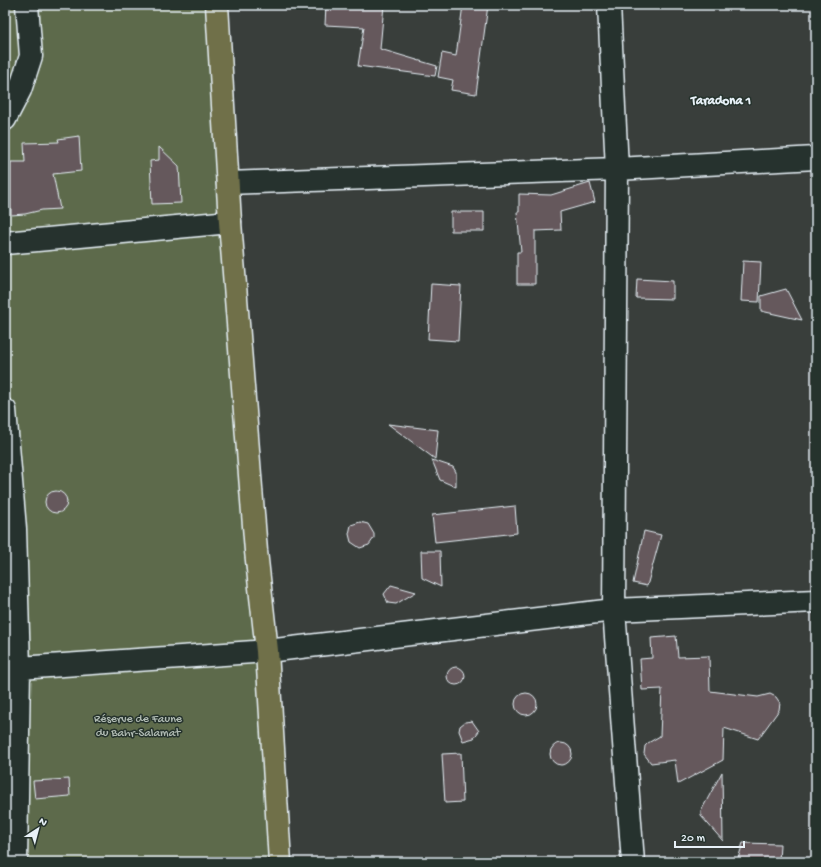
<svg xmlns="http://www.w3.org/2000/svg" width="821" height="867" viewBox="0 0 821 867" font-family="'Gochi Hand',sans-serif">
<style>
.green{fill:#5d6b4c;stroke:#a2aea2}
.building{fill:#65595b;stroke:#e8f1f8}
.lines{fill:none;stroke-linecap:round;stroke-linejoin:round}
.minor-casing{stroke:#e8f1f8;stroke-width:25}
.major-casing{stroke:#e8f1f8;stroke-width:25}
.minor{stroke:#26332d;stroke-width:22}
.major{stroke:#6f704a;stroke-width:22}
.labels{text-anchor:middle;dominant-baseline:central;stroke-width:3;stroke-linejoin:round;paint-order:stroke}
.park-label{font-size:12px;fill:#b0bbb3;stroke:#26332d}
.neighbourhood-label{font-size:13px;font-weight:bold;fill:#e8f1f8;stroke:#26332d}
</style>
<rect width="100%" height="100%" fill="#393e3b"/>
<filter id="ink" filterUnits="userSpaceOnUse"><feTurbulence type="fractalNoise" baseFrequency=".025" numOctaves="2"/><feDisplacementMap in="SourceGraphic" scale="8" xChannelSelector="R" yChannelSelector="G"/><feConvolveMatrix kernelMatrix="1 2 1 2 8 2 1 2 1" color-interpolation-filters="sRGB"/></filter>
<g filter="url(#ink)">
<path class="green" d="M 5,5 L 217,5 L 280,862 L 5,862 Z"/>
<path class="building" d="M 326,5 L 362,6 L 362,5 L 384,5 L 380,49 L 437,66 L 435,76 L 358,66 L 364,27 L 325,25 Z
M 463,5 L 488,5 L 476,94 L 451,90 L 453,80 L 438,77 L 442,53 L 456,56 Z
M 79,136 L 81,171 L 53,174 L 60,209 L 42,210 L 25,214 L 11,215 L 11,162 L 25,162 L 24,143 L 59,142 L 58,139 Z
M 159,147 L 179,166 L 181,203 L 152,204 L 150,161 L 159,160 Z
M 590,183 L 595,202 L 560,212 L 561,230 L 535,231 L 535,284 L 517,284 L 517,252 L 521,252 L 517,212 L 519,212 L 519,194 L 551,195 Z
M 451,212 L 484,212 L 484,231 L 451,231 Z
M 743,261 L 761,262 L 759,302 L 741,301 Z
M 637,279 L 673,281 L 673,299 L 636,298 Z
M 431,284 L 461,286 L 458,341 L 428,339 Z
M 786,289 L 802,320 L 761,311 L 761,296 Z
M 388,424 L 438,430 L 435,459 Z
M 432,460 L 453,467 L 456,472 L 456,487 L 440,480 Z
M45 502a11 11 0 1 1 22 0a11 11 0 1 1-22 0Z
M 515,506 L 517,533 L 435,542 L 432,515 Z
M 360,522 L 368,524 L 374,534 L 374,538 L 369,545 L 360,548 L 351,542 L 349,534 L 351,525 Z
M 644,531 L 661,535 L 647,586 L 633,583 Z
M 421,551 L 440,551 L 441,587 L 422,578 Z
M 391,585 L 416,592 L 396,604 L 388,603 L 384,594 Z
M 676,636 L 678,657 L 709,656 L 710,691 L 758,697 L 770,694 L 776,697 L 780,703 L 779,710 L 758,739 L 724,728 L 723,760 L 678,784 L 675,760 L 651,763 L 644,754 L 645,746 L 648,743 L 660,736 L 662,689 L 642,690 L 640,659 L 652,658 L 651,638 Z
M447 676a9 9 0 1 1 18 0a9 9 0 1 1-18 0Z
M515 704a11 11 0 1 1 22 0a11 11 0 1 1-22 0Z
M 472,721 L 479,731 L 474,738 L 463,741 L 459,731 L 460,726 L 465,722 Z
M550 754a11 11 0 1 1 22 0a11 11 0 1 1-22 0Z
M 461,753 L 463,802 L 445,803 L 442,754 Z
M 722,772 L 723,841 L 701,816 L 701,811 Z
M 69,779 L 70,796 L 35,799 L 33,781 Z
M 743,843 L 780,844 L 779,862 L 737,862 Z"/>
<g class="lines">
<defs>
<path id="minor" d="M 609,5 L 617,169 L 614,610 L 633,862
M 5,119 L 20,90 L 31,56 L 27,5
M 228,183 L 617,169 L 816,158
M 5,243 L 230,222
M 5,410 L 15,529 L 19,668 L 16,862
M 5,669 L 267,651 L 614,610 L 816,601"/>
<path id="major" d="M 217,5 L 230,222 L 256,551 L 267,651 L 280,862"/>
</defs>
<use href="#minor" class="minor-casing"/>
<use href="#major" class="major-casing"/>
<use href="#minor" class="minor"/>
<use href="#major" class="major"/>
</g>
</g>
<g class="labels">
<g class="park-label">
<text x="138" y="720">Réserve de Faune<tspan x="138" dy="14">du Bahr-Salamat</tspan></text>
</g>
<g class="neighbourhood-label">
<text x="721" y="101">Taradona 1</text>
</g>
</g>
<rect width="821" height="867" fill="none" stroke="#26332d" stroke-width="20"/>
<rect x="10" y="10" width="801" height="847" fill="none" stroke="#e8f1f8" stroke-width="1.5" filter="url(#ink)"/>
<g transform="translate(38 829) rotate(36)" stroke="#26332d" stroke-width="3" paint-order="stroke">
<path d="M0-3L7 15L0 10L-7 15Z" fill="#e8f1f8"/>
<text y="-6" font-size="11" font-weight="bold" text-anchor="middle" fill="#e8f1f8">N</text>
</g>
<path d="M675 841v6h69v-6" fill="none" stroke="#e8f1f8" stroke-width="2"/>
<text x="681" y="841" font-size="12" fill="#e8f1f8" stroke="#26332d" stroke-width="3" paint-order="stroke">20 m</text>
</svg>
